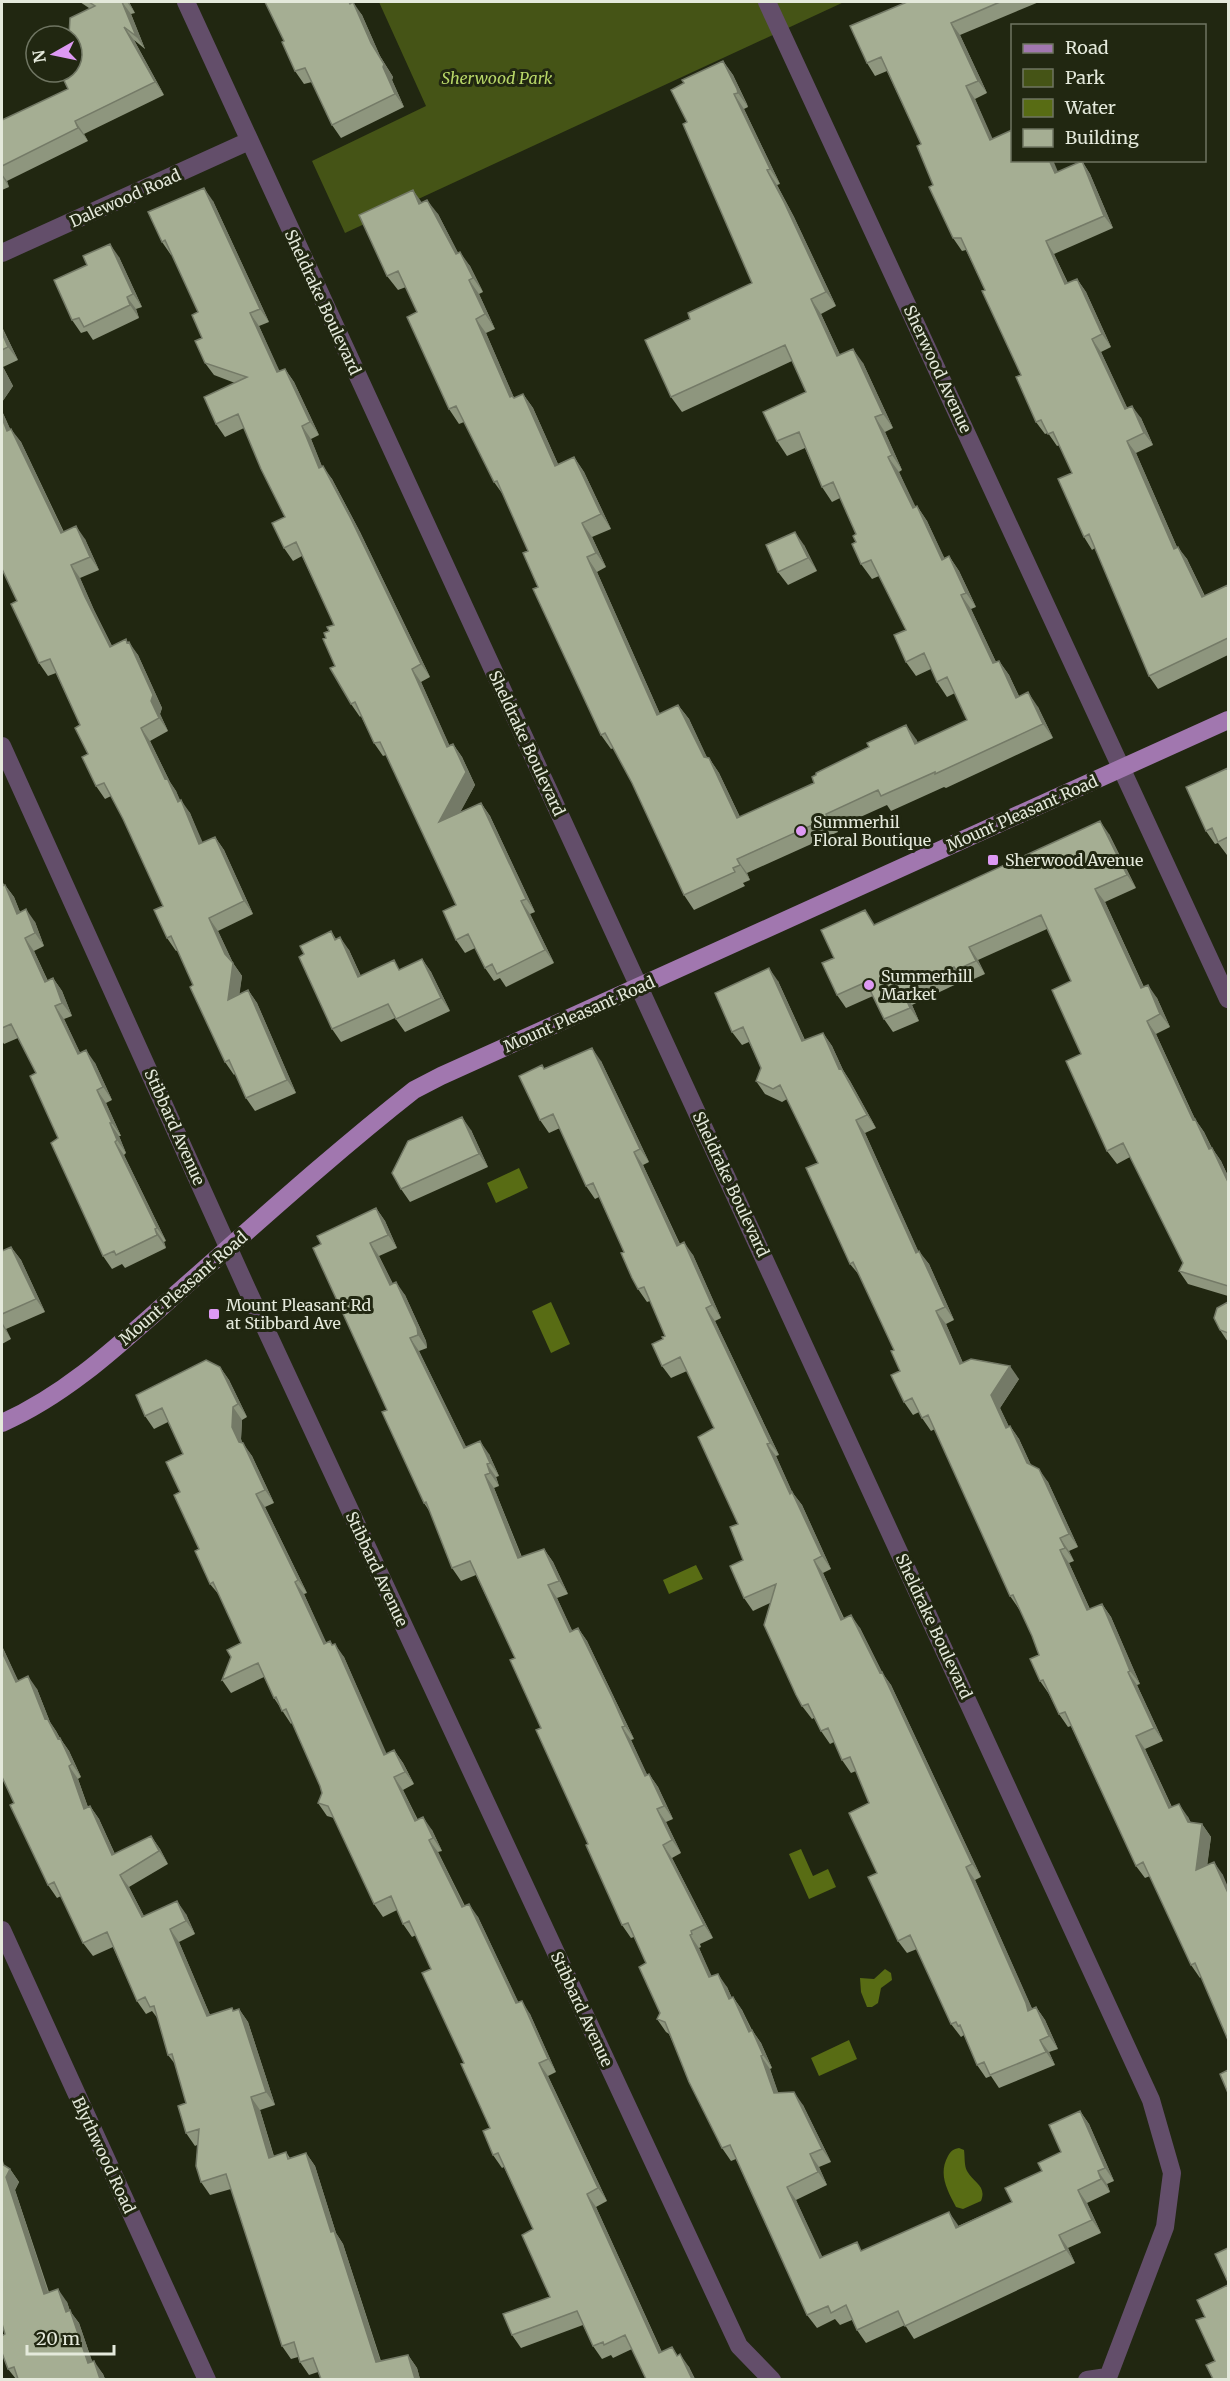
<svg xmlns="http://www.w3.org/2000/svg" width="1230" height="2381" viewBox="0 0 1230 2381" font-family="Merriweather,serif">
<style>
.green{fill:#455416}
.water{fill:#586c14}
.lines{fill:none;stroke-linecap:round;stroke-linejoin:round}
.minor{stroke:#634e6a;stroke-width:18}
.major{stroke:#a177af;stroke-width:18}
.wall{fill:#8e967e}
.shaded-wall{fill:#747a67}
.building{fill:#a5ae93;stroke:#747a67;stroke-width:1.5}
.poi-dot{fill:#dd99f3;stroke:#212711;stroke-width:2}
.labels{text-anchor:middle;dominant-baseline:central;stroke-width:6;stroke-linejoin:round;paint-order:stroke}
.park-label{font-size:16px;font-style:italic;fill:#b8d768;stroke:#212711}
.street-label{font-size:16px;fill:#e4e9db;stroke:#212711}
.poi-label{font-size:16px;fill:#e4e9db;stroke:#212711;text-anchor:start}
</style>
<rect width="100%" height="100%" fill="#212711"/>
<path class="green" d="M 379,2 L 844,2 L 345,233 L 312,161 L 426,106 Z"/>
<path class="water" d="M 519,1168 L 528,1188 L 496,1203 L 487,1183 Z
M 551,1302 L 570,1344 L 551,1353 L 532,1311 Z
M 696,1565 L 703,1579 L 669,1594 L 663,1580 Z
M 801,1849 L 813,1876 L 828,1869 L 836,1887 L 809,1899 L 789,1854 Z
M 885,1969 L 891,1973 L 892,1980 L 881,1988 L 878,2003 L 872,2007 L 867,2007 L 861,1992 L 860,1978 L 874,1979 Z
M 849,2040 L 857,2059 L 819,2076 L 811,2058 Z
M 959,2148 L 964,2150 C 965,2157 964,2165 967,2171 C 974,2183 987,2186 981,2201 L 963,2209 L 956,2207 C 947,2190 938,2174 948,2156 C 951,2151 953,2149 959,2148 Z"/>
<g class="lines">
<path class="minor" d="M 186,2 L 1151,2100 L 1172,2173 L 1165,2227 L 1107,2380
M 767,2 L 1228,999
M 2,253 L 249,141
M 2,746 L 247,1289 L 739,2346 L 772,2380
M 2,1930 L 207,2380
M 1087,2380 L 1107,2377"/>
<path class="major" d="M 2,1423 C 72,1392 126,1338 183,1288 C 259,1221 334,1153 414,1090 L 441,1076 L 1228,720"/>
</g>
<path class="wall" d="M 80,2 L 129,2 L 135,13 L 131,14 L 145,49 L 134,40 L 164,95 L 84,134 L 88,141 L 7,181 L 9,187 L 2,190 L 2,120 L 68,89 L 89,8 Z
M 907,2 L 1039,2 L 960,35 L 987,93 L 975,99 L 992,139 L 1058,172 L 1082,161 L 1090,174 L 1113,228 L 1054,254 L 1068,283 L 1077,279 L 1086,292 L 1111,347 L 1101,352 L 1127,408 L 1141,418 L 1153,445 L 1136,453 L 1177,547 L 1187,559 L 1205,596 L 1228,585 L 1228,655 L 1158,689 L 1149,676 L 1095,548 L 1092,550 L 1084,537 L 1072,473 L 1060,445 L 1057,446 L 1048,433 L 1045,434 L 1036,422 L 1021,375 L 985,290 L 966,250 L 962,251 L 953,238 L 933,185 L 921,144 L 887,71 L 875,76 L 867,63 Z
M 352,3 L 362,15 L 380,56 L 393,77 L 392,80 L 404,107 L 341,138 L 332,125 L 312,82 L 304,84 L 295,71 L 284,41 Z
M 723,61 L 733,75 L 747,104 L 748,107 L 744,109 L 780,184 L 777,185 L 794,217 L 836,306 L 821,314 L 840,355 L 863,363 L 893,428 L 885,432 L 902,470 L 899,472 L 915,507 L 917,506 L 927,521 L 944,558 L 949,556 L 959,571 L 976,607 L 971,609 L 996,662 L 999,661 L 1009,675 L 1019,696 L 1038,707 L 1053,738 L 946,788 L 944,787 L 891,811 L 887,805 L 836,828 L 838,832 L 747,873 L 750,880 L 743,883 L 745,886 L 694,910 L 684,895 L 632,783 L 614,748 L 611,749 L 601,735 L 538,587 L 528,551 L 504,496 L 494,482 L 464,422 L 459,424 L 449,409 L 417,312 L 406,287 L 398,290 L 387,276 L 422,203 L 438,214 L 458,253 L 470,266 L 483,292 L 479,294 L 495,329 L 486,333 L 514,398 L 523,394 L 533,408 L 558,464 L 574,457 L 584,472 L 611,529 L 592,537 L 606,567 L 597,572 L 660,714 L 678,705 L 689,719 L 707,758 L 709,758 L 719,773 L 740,817 L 916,739 L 918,743 L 967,720 L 955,693 L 947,697 L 937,682 L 931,669 L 916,676 L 906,662 L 906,630 L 879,576 L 872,579 L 861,564 L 856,542 L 856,534 L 840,498 L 832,502 L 822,487 L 805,448 L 787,456 L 777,441 L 806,392 L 792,361 L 682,412 L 671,397 L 690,319 L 752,283 L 687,122 L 684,83 Z
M 213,201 L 269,322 L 259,326 L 279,371 L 285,369 L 294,382 L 319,435 L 311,439 L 322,467 L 332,479 L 360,532 L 430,677 L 421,682 L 449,745 L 453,744 L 462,757 L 475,785 L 460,812 L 481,803 L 490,816 L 535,912 L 530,914 L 554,963 L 506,987 L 500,978 L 494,981 L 485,968 L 475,948 L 465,953 L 456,940 L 456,905 L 386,755 L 383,756 L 374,743 L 361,716 L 360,717 L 351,704 L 335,666 L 326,638 L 334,625 L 302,556 L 293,561 L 284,548 L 285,517 L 244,428 L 225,437 L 216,424 L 235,383 L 214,375 L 205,363 L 198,312 L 172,254 L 171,255 L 162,242 Z
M 119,257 L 142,307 L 136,309 L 139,318 L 93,340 L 87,331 L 81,333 L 72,320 Z
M 2,327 L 18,360 L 3,367 L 13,386 L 2,402 Z
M 2,411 L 10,429 L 21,442 L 64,532 L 85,539 L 99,570 L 80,578 L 94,610 L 112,646 L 128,643 L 138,655 L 162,708 L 160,714 L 168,731 L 150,741 L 170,782 L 176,791 L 180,801 L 190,813 L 202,843 L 215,837 L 224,850 L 253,914 L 218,931 L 233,963 L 242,976 L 239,994 L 248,990 L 257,1003 L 296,1093 L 255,1111 L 246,1098 L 235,1074 L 234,1075 L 225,1062 L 193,985 L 178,950 L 176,951 L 167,938 L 163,906 L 123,819 L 111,796 L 105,799 L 96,786 L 80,725 L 56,673 L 48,676 L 39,663 L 17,601 Z
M 804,545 L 817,571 L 788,585 L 778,572 Z
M 1228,768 L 1228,854 L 1227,855 L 1218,843 L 1215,844 L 1206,831 Z
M 1109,834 L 1136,888 L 1105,902 L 1144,987 L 1157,998 L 1170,1027 L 1156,1034 L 1195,1119 L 1204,1132 L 1212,1148 L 1221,1161 L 1228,1176 L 1228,1296 L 1188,1284 L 1179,1271 L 1183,1263 L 1130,1157 L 1117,1164 L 1107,1151 L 1081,1054 L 1071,981 L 1047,929 L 978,960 L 985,974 L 965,983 L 963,981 L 912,1005 L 919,1021 L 893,1032 L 884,1019 L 873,996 L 846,1008 L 837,995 L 834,958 L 875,925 Z
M 2,880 L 4,885 L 5,885 L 14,897 L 20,912 L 35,922 L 44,946 L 34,951 L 48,981 L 53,978 L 62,991 L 72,1016 L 64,1019 L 80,1053 L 95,1063 L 112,1100 L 106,1103 L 121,1136 L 119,1136 L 126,1153 L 124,1155 L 166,1241 L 164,1242 L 166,1248 L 125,1268 L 122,1264 L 112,1269 L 103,1256 L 58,1138 L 36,1073 L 18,1038 L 4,1044 L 2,1041 Z
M 331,931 L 336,939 L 349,950 L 361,976 L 401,969 L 422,959 L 431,972 L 450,1011 L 405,1032 L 395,1018 L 341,1042 L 332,1029 L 304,954 Z
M 778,981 L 805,1040 L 823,1033 L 832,1046 L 843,1070 L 850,1081 L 876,1128 L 865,1133 L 918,1251 L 929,1264 L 954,1320 L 946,1324 L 963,1363 L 1019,1379 L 1000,1408 L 1009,1427 L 1010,1426 L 1019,1439 L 1031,1465 L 1048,1482 L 1078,1547 L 1069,1551 L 1074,1561 L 1069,1563 L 1090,1609 L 1102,1604 L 1111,1617 L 1129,1659 L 1140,1684 L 1137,1685 L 1163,1741 L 1145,1749 L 1172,1807 L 1188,1817 L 1191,1823 L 1202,1824 L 1211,1837 L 1207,1865 L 1223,1875 L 1201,1977 L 1200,1978 L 1191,1965 L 1150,1876 L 1145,1878 L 1136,1866 L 1071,1726 L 1068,1727 L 1059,1714 L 1049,1694 L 1040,1681 L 1039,1655 L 1032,1636 L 1020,1609 L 1019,1609 L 1010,1596 L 935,1429 L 931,1431 L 922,1418 L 919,1412 L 913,1415 L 904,1402 L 900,1371 L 894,1350 L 860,1276 L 850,1264 L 818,1163 L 787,1099 L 782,1102 L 765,1094 L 756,1081 L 761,1068 L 749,1042 L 742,1045 L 732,1032 Z
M 601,1061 L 649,1162 L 643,1165 L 680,1244 L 693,1255 L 721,1318 L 715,1321 L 779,1455 L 776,1456 L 792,1492 L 802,1505 L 831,1569 L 823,1573 L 844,1618 L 860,1628 L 883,1674 L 891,1685 L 981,1877 L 975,1880 L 1032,2009 L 1036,2007 L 1045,2020 L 1058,2049 L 1049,2052 L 1055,2065 L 999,2088 L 991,2076 L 986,2078 L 977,2065 L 964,2035 L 961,2037 L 951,2024 L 917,1949 L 907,1953 L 898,1941 L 877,1873 L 869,1803 L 856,1771 L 851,1773 L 842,1760 L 834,1742 L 830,1744 L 821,1731 L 814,1718 L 812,1719 L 802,1706 L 770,1603 L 753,1611 L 744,1598 L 743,1560 L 738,1524 L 714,1428 L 687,1371 L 671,1378 L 662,1366 L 663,1339 L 665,1336 L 650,1301 L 647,1302 L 638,1289 L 624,1252 L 599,1197 L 595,1199 L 586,1186 L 560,1128 L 549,1133 L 540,1120 L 544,1068 Z
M 471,1130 L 488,1167 L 410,1202 L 401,1189 Z
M 376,1208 L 385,1221 L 397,1248 L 379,1256 L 393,1284 L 405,1295 L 426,1341 L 427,1348 L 419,1351 L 466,1447 L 489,1454 L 499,1476 L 496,1477 L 499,1486 L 494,1488 L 522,1557 L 544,1549 L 553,1562 L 568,1594 L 557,1598 L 572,1631 L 578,1628 L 587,1641 L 634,1739 L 631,1740 L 647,1775 L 649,1774 L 658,1787 L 673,1819 L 666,1822 L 681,1853 L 672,1858 L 713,1938 L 700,1944 L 701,1947 L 699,1948 L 711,1976 L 727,1987 L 732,1998 L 733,1997 L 742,2010 L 752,2030 L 761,2043 L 772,2068 L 770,2069 L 778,2093 L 803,2105 L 831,2162 L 819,2167 L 827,2185 L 796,2200 L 822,2257 L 863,2250 L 958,2226 L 1012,2202 L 1061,2152 L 1080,2111 L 1089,2124 L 1114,2181 L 1107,2184 L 1110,2192 L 1087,2203 L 1101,2233 L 1068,2248 L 1075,2263 L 914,2339 L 905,2325 L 866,2343 L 857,2330 L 852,2320 L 840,2325 L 835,2319 L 817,2328 L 807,2315 L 736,2159 L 731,2161 L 722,2148 L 669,2034 L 666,2032 L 657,2019 L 660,2013 L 646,1963 L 634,1937 L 631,1938 L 622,1925 L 541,1728 L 515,1658 L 476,1575 L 461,1581 L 452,1568 L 430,1512 L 424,1503 L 321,1244 Z
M 11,1247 L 21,1260 L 45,1312 L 6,1329 L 11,1339 L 2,1344 L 2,1251 Z
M 1228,1302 L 1228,1342 L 1220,1330 Z
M 220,1367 L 229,1380 L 247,1417 L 242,1420 L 241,1439 L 242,1443 L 252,1456 L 274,1503 L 265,1507 L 307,1593 L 304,1594 L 326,1643 L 332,1645 L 344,1657 L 386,1754 L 394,1750 L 403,1763 L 414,1784 L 403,1790 L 418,1820 L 432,1830 L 442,1851 L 438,1852 L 465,1906 L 478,1917 L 518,2002 L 530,2014 L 556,2072 L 548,2076 L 607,2201 L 596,2207 L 662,2352 L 672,2347 L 678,2356 L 689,2367 L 695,2379 L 646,2379 L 632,2349 L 613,2358 L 611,2355 L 602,2359 L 593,2346 L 583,2325 L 521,2348 L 512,2335 L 550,2297 L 533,2229 L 504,2167 L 502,2168 L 493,2155 L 490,2128 L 464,2063 L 431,1969 L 416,1935 L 412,1937 L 403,1924 L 397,1910 L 383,1917 L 374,1904 L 334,1818 L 327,1816 L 318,1803 L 322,1793 L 320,1786 L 292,1723 L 291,1724 L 274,1698 L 264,1677 L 231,1693 L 222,1680 L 241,1643 L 220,1596 L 210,1584 L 180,1492 L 183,1454 L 168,1422 L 154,1429 L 145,1416 Z
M 2,1646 L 18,1681 L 37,1689 L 50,1722 L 56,1731 L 60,1738 L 69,1751 L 81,1777 L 78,1779 L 88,1807 L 90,1806 L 99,1819 L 115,1854 L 151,1836 L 160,1849 L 168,1864 L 129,1887 L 144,1916 L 186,1914 L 195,1934 L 179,1942 L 210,2015 L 232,2008 L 234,2011 L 239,2009 L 248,2022 L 275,2105 L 260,2110 L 274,2156 L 286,2152 L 290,2158 L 306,2153 L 315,2166 L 336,2233 L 343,2244 L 381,2361 L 408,2355 L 417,2368 L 420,2379 L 321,2379 L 318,2372 L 309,2375 L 300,2362 L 298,2357 L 291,2359 L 282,2346 L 231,2189 L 210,2195 L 201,2182 L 197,2145 L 195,2146 L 186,2133 L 186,2103 L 175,2064 L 168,2055 L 158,2019 L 152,2011 L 146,2014 L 137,2001 L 113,1947 L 93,1956 L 83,1943 L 61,1896 L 57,1898 L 48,1885 L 14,1803 L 2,1777 Z
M 2,2157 L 4,2165 L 10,2169 L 19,2182 L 15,2190 L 49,2292 L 67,2302 L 70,2311 L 79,2323 L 92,2361 L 103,2374 L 105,2379 L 16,2379 L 8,2369 L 5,2334 L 2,2324 Z"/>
<path class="shaded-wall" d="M 122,2 L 131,14 L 145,49 L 136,36 Z
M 127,2 L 129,2 L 135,13 Z
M 353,2 L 362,15 L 380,56 L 393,77 L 392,80 L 404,107 L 395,94 Z
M 951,23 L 960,35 L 987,93 L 978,81 Z
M 124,27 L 134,40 L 164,95 L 155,82 Z
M 723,61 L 733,75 L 748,107 L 738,93 Z
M 966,86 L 975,99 L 999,153 L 990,140 Z
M 734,94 L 744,109 L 780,184 L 770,169 Z
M 75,121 L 84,134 L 88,141 L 78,128 Z
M 1049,160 L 1053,160 L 1064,186 L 1055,173 Z
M 1082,161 L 1090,174 L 1113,228 L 1104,216 Z
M 767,170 L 777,185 L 794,217 L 836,306 L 826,292 Z
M 2,174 L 7,181 L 9,187 L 2,176 Z
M 204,188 L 213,201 L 269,322 L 260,309 Z
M 413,190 L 423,204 L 419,204 Z
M 427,200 L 438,214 L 466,268 L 456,254 Z
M 1046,241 L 1054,254 L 1074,297 L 1065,284 Z
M 110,244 L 119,257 L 142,307 L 133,294 Z
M 460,252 L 470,266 L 483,292 L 473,278 Z
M 1077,279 L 1086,292 L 1111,347 L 1102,334 Z
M 469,280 L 479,294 L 495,329 L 485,314 Z
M 127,297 L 136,309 L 139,318 L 130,305 Z
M 811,299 L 821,314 L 847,370 L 837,356 Z
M 250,313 L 259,326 L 286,385 L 277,372 Z
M 476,319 L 486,333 L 515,400 L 510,397 Z
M 2,327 L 18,360 L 8,347 L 2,333 Z
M 1092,339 L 1101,352 L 1134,422 L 1125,409 Z
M 853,349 L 863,363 L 893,428 L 883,414 Z
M 2,365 L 13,386 L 2,402 Z
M 285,369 L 294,382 L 319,435 L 310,422 Z
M 523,394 L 533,408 L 565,480 L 555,466 Z
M 1132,406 L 1141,418 L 1153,445 L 1144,433 Z
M 2,411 L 17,444 L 7,431 L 2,418 Z
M 875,417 L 885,432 L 902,470 L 892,455 Z
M 302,426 L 311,439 L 328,481 L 319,468 Z
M 11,429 L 21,442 L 70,546 L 61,533 Z
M 1127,441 L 1136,453 L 1183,561 L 1174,549 Z
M 574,457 L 584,472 L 611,529 L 601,514 Z
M 888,457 L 899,472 L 923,522 L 913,508 Z
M 323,466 L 332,479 L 360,532 L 430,677 L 421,664 Z
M 917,506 L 927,521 L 952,574 L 942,560 Z
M 582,523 L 592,537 L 606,567 L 596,553 Z
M 76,526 L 85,539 L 99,570 L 90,557 Z
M 795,532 L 804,545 L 817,571 L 808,558 Z
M 1178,547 L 1187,559 L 1211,610 L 1202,597 Z
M 949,556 L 959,571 L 976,607 L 966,593 Z
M 587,557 L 597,572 L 667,730 L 657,715 Z
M 71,565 L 80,578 L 94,610 L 119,660 L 110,647 L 85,597 Z
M 961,595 L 971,609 L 1003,677 L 993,663 Z
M 126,639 L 131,648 L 129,642 L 138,655 L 162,708 L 160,714 L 168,731 L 159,718 L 151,701 Z
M 999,661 L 1009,675 L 1026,712 L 1016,698 Z
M 412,669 L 421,682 L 456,760 L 447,747 Z
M 1028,692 L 1038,707 L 1053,738 L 1043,724 Z
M 678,705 L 689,719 L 714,772 L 704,757 Z
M 906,725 L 916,739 L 925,758 L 915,744 Z
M 141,728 L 150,741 L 170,782 L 176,791 L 186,813 L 181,800 L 190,813 L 209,857 L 199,844 L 178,802 L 165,779 Z
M 453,744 L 462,757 L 475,785 L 448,835 L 439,822 Z
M 709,758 L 719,773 L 747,832 L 737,818 Z
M 481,803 L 490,816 L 535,912 L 526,899 Z
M 1100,821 L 1109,834 L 1136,888 L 1127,875 Z
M 215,837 L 224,850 L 253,914 L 244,901 Z
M 737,859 L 747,873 L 750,880 L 740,865 Z
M 5,885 L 14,897 L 26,927 L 17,914 Z
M 1095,889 L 1105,902 L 1150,1001 L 1141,988 Z
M 521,901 L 530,914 L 554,963 L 545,950 Z
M 26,909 L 35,922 L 44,946 L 35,933 Z
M 209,918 L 218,931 L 233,963 L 242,976 L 237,1013 L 228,1000 Z
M 340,937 L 349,950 L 367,990 L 358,977 Z
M 25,938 L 34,951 L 54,995 L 45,982 Z
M 969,947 L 978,960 L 985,974 L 976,961 Z
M 422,959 L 431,972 L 450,1011 L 441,998 Z
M 769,968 L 778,981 L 811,1054 L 802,1041 Z
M 53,978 L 62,991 L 72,1016 L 62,1003 Z
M 1148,985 L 1157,998 L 1170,1027 L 1160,1014 Z
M 248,990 L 257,1003 L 296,1093 L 287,1080 Z
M 903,992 L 912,1005 L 919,1021 L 910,1008 Z
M 55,1006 L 64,1019 L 87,1067 L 78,1054 Z
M 1147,1021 L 1156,1034 L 1191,1111 L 1201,1130 L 1195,1119 L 1204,1132 L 1218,1162 L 1209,1149 L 1193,1120 Z
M 823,1033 L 832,1046 L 843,1070 L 850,1081 L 876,1128 L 867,1115 L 839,1069 Z
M 592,1048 L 601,1061 L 649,1162 L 640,1149 Z
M 86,1050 L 95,1063 L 112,1100 L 103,1087 Z
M 97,1090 L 106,1103 L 121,1136 L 112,1123 Z
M 462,1117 L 471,1130 L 488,1167 L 479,1154 Z
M 856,1120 L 865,1133 L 925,1266 L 916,1253 Z
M 110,1123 L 119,1136 L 126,1153 L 117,1140 Z
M 115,1142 L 124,1155 L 166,1241 L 157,1228 Z
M 1212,1148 L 1221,1161 L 1228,1176 L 1228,1182 Z
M 634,1152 L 643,1165 L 686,1258 L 677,1246 Z
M 376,1208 L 385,1221 L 397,1248 L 388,1235 Z
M 155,1229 L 164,1242 L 166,1248 L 157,1235 Z
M 684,1242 L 693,1255 L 721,1318 L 712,1305 Z
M 370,1243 L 379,1256 L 400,1298 L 390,1285 Z
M 11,1247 L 21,1260 L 45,1312 L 36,1299 Z
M 919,1251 L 929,1264 L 954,1320 L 945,1307 Z
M 396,1282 L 405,1295 L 426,1341 L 427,1348 L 418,1335 Z
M 706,1308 L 715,1321 L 779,1455 L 770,1443 Z
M 936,1311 L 946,1324 L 969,1377 L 960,1364 Z
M 2,1322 L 6,1329 L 11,1339 L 2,1325 Z
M 410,1338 L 419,1351 L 473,1461 L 464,1448 Z
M 1010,1366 L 1019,1379 L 1000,1408 L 1016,1441 L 1006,1428 L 991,1395 Z
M 220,1367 L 229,1380 L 247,1417 L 238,1404 Z
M 233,1407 L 242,1420 L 241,1439 L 247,1455 L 239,1442 L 232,1427 Z
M 1010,1426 L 1019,1439 L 1036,1476 L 1027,1463 Z
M 480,1441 L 489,1454 L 499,1476 L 490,1463 Z
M 243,1443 L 252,1456 L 274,1503 L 265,1490 Z
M 767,1444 L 776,1456 L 799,1507 L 790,1494 Z
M 487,1464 L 496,1477 L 499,1486 L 490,1473 Z
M 1039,1469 L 1048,1482 L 1078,1547 L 1069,1534 Z
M 485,1475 L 494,1488 L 527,1571 L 518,1558 Z
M 792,1492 L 802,1505 L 831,1569 L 822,1556 Z
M 256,1494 L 265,1507 L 307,1593 L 298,1580 Z
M 1060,1538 L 1069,1551 L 1074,1561 L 1065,1548 Z
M 544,1549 L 553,1562 L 568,1594 L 559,1581 Z
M 1060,1550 L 1069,1563 L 1096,1623 L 1087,1610 Z
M 814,1560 L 823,1573 L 850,1633 L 841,1620 Z
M 295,1582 L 304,1594 L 333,1657 L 324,1644 Z
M 548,1585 L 557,1598 L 579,1645 L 570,1632 Z
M 1102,1604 L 1111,1617 L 1140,1684 L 1130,1671 Z
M 851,1615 L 860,1628 L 883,1674 L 891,1685 L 981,1877 L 972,1864 Z
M 578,1628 L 587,1641 L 634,1739 L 625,1726 Z
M 335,1644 L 344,1657 L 393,1768 L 384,1755 Z
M 2,1646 L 25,1695 L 16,1682 L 2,1652 Z
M 1128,1672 L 1137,1685 L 1163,1741 L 1154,1728 Z
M 28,1676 L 37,1689 L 50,1722 L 56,1731 L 67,1752 L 45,1719 Z
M 622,1727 L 631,1740 L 654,1789 L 645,1776 Z
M 1136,1736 L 1145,1749 L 1178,1821 L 1169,1808 Z
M 60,1738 L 69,1751 L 81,1777 L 72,1764 Z
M 394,1750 L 403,1763 L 414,1784 L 405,1772 Z
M 69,1766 L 78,1779 L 93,1822 L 84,1809 Z
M 649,1774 L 658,1787 L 673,1819 L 664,1806 Z
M 394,1777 L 403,1790 L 424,1834 L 415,1821 Z
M 1179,1804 L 1188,1817 L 1197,1835 L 1188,1822 Z
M 90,1806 L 99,1819 L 121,1868 L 112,1855 Z
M 657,1809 L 666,1822 L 681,1853 L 672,1840 Z
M 423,1817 L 432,1830 L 442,1851 L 433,1838 Z
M 1202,1824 L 1211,1837 L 1205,1883 L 1196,1870 Z
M 151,1836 L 160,1849 L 168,1864 L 159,1851 Z
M 429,1840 L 438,1852 L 471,1920 L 462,1907 Z
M 663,1845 L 672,1858 L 713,1938 L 704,1925 Z
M 1214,1862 L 1223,1875 L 1228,1887 L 1228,1893 Z
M 966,1867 L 975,1880 L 1035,2015 L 1028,2011 Z
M 120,1875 L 129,1887 L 151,1930 L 142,1917 Z
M 177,1901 L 186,1914 L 195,1934 L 186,1921 Z
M 469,1904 L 478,1917 L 525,2016 L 516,2003 Z
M 170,1929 L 179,1942 L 216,2029 L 207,2016 Z
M 690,1935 L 699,1948 L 718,1990 L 709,1977 Z
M 718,1974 L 727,1987 L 738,2012 L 729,1999 Z
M 733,1997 L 742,2010 L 758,2045 L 749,2032 Z
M 522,2001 L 530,2014 L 556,2072 L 548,2059 Z
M 1036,2007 L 1045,2020 L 1058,2049 L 1049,2036 Z
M 239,2009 L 248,2022 L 275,2105 L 266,2092 Z
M 752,2030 L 761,2043 L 772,2068 L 763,2055 Z
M 1040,2040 L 1049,2052 L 1055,2065 L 1046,2052 Z
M 761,2056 L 770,2069 L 783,2106 L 774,2093 Z
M 539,2063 L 548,2076 L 607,2201 L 598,2188 Z
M 794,2092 L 803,2105 L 831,2162 L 822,2149 Z
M 251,2097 L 260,2110 L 278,2171 L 269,2158 Z
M 1080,2111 L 1089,2124 L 1114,2181 L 1105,2168 Z
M 306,2153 L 315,2166 L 336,2233 L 343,2244 L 385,2375 L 376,2362 L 331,2232 Z
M 810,2154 L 819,2167 L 827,2185 L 818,2172 Z
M 10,2169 L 19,2182 L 15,2190 L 53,2307 L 44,2294 L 6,2177 Z
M 1098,2171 L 1107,2184 L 1110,2192 L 1101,2179 Z
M 787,2187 L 796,2200 L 829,2271 L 820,2258 Z
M 1078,2190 L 1087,2203 L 1101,2233 L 1092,2220 Z
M 587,2194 L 596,2207 L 668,2366 L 659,2353 Z
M 949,2212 L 958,2225 L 965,2241 L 956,2228 Z
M 1059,2235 L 1068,2248 L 1075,2263 L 1066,2250 Z
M 58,2289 L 67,2302 L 70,2311 L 79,2323 L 97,2376 L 88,2363 L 66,2312 Z
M 680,2354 L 689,2367 L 695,2379 L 692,2379 Z
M 408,2355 L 417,2368 L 420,2379 L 415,2379 Z
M 94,2361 L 103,2374 L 105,2379 L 100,2379 Z"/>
<path class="building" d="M 89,2 L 122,2 L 136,36 L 124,27 L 155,82 L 75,121 L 78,128 L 2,166 L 2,120 L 68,89 L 60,72 L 72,72 L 72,36 L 69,36 L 70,18 L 95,6 Z
M 265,2 L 349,2 L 350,4 L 353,2 L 371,43 L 384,64 L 383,67 L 395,94 L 332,125 L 305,68 L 295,71 L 282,42 L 284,41 Z
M 907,2 L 1000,2 L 951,23 L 978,81 L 966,86 L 990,140 L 1012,130 L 1012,160 L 1049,160 L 1055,173 L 1082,161 L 1104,216 L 1046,241 L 1065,284 L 1077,279 L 1102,334 L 1092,339 L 1125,409 L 1132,406 L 1144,433 L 1127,441 L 1174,549 L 1178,547 L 1202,597 L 1228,585 L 1228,638 L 1149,676 L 1089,534 L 1084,537 L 1058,479 L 1072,473 L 1053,432 L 1048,434 L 1041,420 L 1036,422 L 1016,377 L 1021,375 L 982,291 L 985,290 L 961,238 L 953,238 L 929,187 L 933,185 L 917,146 L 921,144 L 881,57 L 867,63 L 850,26 Z
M 723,61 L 737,89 L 738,93 L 734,94 L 770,169 L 767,170 L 784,202 L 826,292 L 811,299 L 837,356 L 853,349 L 883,414 L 875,417 L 892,455 L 888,457 L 913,508 L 917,506 L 942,560 L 949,556 L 966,593 L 961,595 L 993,663 L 999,661 L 1016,698 L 1028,692 L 1043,724 L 935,774 L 935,772 L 881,796 L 878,790 L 826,814 L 828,818 L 737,859 L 740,865 L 733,868 L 735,872 L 684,895 L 632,783 L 605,733 L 601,735 L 533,589 L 538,587 L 523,553 L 528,551 L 497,481 L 494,482 L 456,406 L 449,409 L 407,317 L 417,312 L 398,271 L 387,276 L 359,215 L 413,190 L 419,204 L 427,200 L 456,254 L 460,252 L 473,278 L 469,280 L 485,314 L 476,319 L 510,397 L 512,396 L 514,398 L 523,394 L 555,466 L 574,457 L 601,514 L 582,523 L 596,553 L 587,557 L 657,715 L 678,705 L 704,757 L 709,758 L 737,818 L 814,783 L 812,777 L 816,775 L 816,773 L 869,747 L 867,743 L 906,725 L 915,744 L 967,720 L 947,677 L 937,682 L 924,653 L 906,662 L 894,635 L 906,630 L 871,560 L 861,564 L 852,544 L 856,542 L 853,536 L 856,534 L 833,482 L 822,487 L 799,432 L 777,441 L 763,412 L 806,392 L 785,345 L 671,397 L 645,340 L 690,319 L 688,313 L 752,283 L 683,124 L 687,122 L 671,90 L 684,83 L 682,80 Z
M 204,188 L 260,309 L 250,313 L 277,372 L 285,369 L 310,422 L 302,426 L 319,468 L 323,466 L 351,519 L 421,664 L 412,669 L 447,747 L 453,744 L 466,772 L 439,822 L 481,803 L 526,899 L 521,901 L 545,950 L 497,974 L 492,964 L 485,968 L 468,934 L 456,940 L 443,911 L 456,905 L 380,742 L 374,743 L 355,702 L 351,704 L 330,668 L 335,666 L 323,639 L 326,638 L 324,633 L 329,631 L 327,627 L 334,625 L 296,542 L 284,548 L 272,523 L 285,517 L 261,469 L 238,414 L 216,424 L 204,397 L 247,377 L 205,363 L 195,341 L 202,338 L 192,315 L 198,312 L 165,240 L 162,242 L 148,212 Z
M 110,244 L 133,294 L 127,297 L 130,305 L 84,327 L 79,318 L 72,320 L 54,280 L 87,265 L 83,256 Z
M 2,333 L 8,347 L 2,350 Z
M 2,418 L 7,431 L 11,429 L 61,533 L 76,526 L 90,557 L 71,565 L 85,597 L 110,647 L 126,639 L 127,643 L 129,642 L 153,695 L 151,701 L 159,718 L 141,728 L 165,779 L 167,778 L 178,802 L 181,800 L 199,844 L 215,837 L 244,901 L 209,918 L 225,954 L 233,963 L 228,1000 L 248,990 L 287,1080 L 246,1098 L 229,1060 L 225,1062 L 190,987 L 193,985 L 171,936 L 167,938 L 154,910 L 163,906 L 123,819 L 104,783 L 96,786 L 82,757 L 88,754 L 75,728 L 80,725 L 50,659 L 39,663 L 11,604 L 17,601 L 2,569 Z
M 795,532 L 808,558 L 778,572 L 766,545 Z
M 1228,768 L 1228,837 L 1218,842 L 1212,828 L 1206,831 L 1186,787 Z
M 1100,821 L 1127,875 L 1095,889 L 1141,988 L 1148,985 L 1160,1014 L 1147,1021 L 1193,1120 L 1195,1119 L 1209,1149 L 1212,1148 L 1228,1182 L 1228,1286 L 1179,1271 L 1183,1263 L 1123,1143 L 1107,1151 L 1066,1061 L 1081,1054 L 1052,990 L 1071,981 L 1041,915 L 969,947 L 976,961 L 956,970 L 954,967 L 903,992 L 910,1008 L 884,1019 L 866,982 L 837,995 L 822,963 L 834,958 L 821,930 L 865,910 L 874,925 Z
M 5,885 L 17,914 L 26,909 L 35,933 L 25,938 L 45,982 L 53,978 L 62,1003 L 55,1006 L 78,1054 L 86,1050 L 103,1087 L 97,1090 L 112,1123 L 110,1123 L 117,1140 L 115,1142 L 157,1228 L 155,1229 L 157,1235 L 116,1255 L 114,1251 L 103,1256 L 51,1143 L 58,1138 L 30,1076 L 36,1073 L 11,1024 L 2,1028 L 2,886 Z
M 331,931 L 335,940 L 340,937 L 358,977 L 394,960 L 399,970 L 422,959 L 441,998 L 396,1019 L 388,1004 L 332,1029 L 299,957 L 304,954 L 300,946 Z
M 769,968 L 802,1041 L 823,1033 L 839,1069 L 841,1068 L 867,1115 L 856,1120 L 916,1253 L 919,1251 L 945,1307 L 936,1311 L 960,1364 L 971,1359 L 1010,1366 L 991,1395 L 1006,1428 L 1010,1426 L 1027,1463 L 1039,1469 L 1069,1534 L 1060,1538 L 1065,1548 L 1060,1550 L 1087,1610 L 1102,1604 L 1120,1646 L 1130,1671 L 1128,1672 L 1154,1728 L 1136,1736 L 1169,1808 L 1179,1804 L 1188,1822 L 1202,1824 L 1196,1870 L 1214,1862 L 1228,1893 L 1228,2040 L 1195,1963 L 1191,1965 L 1143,1862 L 1136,1866 L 1065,1712 L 1059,1714 L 1043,1680 L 1040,1681 L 1030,1659 L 1039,1655 L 1032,1636 L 1013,1595 L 1010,1596 L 928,1415 L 922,1418 L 912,1398 L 904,1402 L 891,1375 L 900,1371 L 891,1351 L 894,1350 L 853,1262 L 850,1264 L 806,1168 L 818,1163 L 780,1085 L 773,1089 L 756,1081 L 761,1068 L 743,1027 L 732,1032 L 715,993 Z
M 592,1048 L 640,1149 L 634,1152 L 677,1246 L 684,1242 L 712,1305 L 706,1308 L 770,1443 L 767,1444 L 790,1494 L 792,1492 L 822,1556 L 814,1560 L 841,1620 L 851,1615 L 880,1673 L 882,1672 L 972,1864 L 966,1867 L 1026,2003 L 1028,2011 L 1036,2007 L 1049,2036 L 1040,2040 L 1046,2052 L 990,2075 L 984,2062 L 977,2065 L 960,2025 L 958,2026 L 956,2022 L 951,2024 L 910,1935 L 898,1941 L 868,1877 L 877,1873 L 849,1813 L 869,1803 L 850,1757 L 842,1760 L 828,1728 L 821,1731 L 808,1704 L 802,1706 L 796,1695 L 764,1625 L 776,1584 L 744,1598 L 730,1566 L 743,1560 L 730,1527 L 738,1524 L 698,1437 L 714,1428 L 680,1357 L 662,1366 L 652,1344 L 663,1339 L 662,1337 L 665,1336 L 644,1287 L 638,1289 L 632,1278 L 621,1253 L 624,1252 L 593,1183 L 586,1186 L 553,1114 L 540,1120 L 519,1076 L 542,1065 L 544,1069 Z
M 462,1117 L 479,1154 L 401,1189 L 392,1173 L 408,1141 Z
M 376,1208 L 388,1235 L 370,1243 L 390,1285 L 396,1282 L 417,1328 L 418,1335 L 410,1338 L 464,1448 L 480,1441 L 490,1463 L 487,1464 L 490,1473 L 485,1475 L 518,1558 L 544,1549 L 559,1581 L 548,1585 L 570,1632 L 578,1628 L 612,1697 L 625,1726 L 622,1727 L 645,1776 L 649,1774 L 664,1806 L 657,1809 L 672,1840 L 663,1845 L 704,1925 L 691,1931 L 692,1934 L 690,1935 L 709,1977 L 718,1974 L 729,1999 L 733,1997 L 749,2032 L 752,2030 L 763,2055 L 761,2056 L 774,2093 L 794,2092 L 822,2149 L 810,2154 L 818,2172 L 787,2187 L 820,2258 L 857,2242 L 861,2251 L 949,2212 L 956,2228 L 1012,2202 L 1005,2188 L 1042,2171 L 1038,2163 L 1061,2152 L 1049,2125 L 1080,2111 L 1105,2168 L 1098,2171 L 1101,2179 L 1078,2190 L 1092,2220 L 1059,2235 L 1066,2250 L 905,2326 L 898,2311 L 857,2330 L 846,2305 L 831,2313 L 828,2306 L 807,2315 L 730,2145 L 722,2148 L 689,2082 L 665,2022 L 657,2019 L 660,2013 L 639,1967 L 646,1963 L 628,1923 L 622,1925 L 586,1845 L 588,1844 L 536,1730 L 541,1728 L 510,1660 L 515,1658 L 470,1561 L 452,1568 L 426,1502 L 424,1503 L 382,1412 L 387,1410 L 313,1248 L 321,1244 L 317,1236 Z
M 11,1247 L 36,1299 L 2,1314 L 2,1251 Z
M 1228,1302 L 1228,1333 L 1220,1330 L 1214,1318 L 1217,1308 Z
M 206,1360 L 220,1367 L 238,1404 L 233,1407 L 232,1427 L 239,1442 L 243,1443 L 265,1490 L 256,1494 L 298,1580 L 295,1582 L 324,1644 L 330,1641 L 332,1645 L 335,1644 L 384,1755 L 394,1750 L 405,1772 L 394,1777 L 415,1821 L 423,1817 L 433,1838 L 429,1840 L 462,1907 L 469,1904 L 516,2003 L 522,2001 L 548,2059 L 539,2063 L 598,2188 L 587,2194 L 659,2353 L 672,2347 L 677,2356 L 680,2354 L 692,2379 L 646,2379 L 625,2335 L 604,2345 L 603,2342 L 593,2346 L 577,2311 L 512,2335 L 503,2314 L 550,2297 L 522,2235 L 533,2229 L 498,2153 L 493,2155 L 483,2131 L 490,2128 L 461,2064 L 464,2063 L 422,1973 L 431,1969 L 409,1921 L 403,1924 L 391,1896 L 374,1904 L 328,1806 L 318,1803 L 322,1793 L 320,1786 L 286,1709 L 282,1711 L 276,1697 L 274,1698 L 258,1663 L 222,1680 L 231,1657 L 227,1650 L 241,1643 L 213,1582 L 210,1584 L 195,1551 L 199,1549 L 174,1495 L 180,1492 L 166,1462 L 183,1454 L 162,1408 L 145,1416 L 136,1395 Z
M 2,1652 L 16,1682 L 28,1676 L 45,1719 L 47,1718 L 58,1739 L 60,1738 L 72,1764 L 69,1766 L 84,1809 L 90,1806 L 112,1855 L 151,1836 L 159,1851 L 120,1875 L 142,1917 L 177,1901 L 186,1921 L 170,1929 L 207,2016 L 232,2008 L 233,2011 L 239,2009 L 266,2092 L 251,2097 L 269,2158 L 286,2152 L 288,2159 L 306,2153 L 331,2232 L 334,2231 L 376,2362 L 408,2355 L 415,2379 L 321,2379 L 313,2358 L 300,2362 L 294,2342 L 282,2346 L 226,2174 L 201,2182 L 196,2166 L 199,2129 L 186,2133 L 178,2106 L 186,2103 L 172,2054 L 168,2055 L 154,2006 L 150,2007 L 145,1997 L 137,2001 L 107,1932 L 83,1943 L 54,1882 L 48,1885 L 10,1805 L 14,1803 L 2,1777 Z
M 1228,2070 L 1228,2093 L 1220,2074 Z
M 2,2164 L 10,2169 L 6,2177 L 44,2294 L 58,2289 L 66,2312 L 70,2310 L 88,2363 L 94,2361 L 100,2379 L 18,2379 L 14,2367 L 8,2369 L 2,2353 L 2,2336 L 5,2334 L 2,2324 Z
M 1228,2248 L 1228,2282 L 1215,2254 Z
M 1228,2285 L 1228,2379 L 1212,2379 L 1213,2379 L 1206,2365 L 1215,2361 L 1196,2320 L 1205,2317 L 1197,2300 Z"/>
<g class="poi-dot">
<circle cx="801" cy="831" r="6"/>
<rect x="987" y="854" width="12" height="12" rx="3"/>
<circle cx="869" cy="985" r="6"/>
<rect x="208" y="1308" width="12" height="12" rx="3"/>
</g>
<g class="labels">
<g class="park-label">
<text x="497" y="78">Sherwood Park</text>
</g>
<g class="street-label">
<text transform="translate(125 198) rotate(-24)">Dalewood Road</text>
<text transform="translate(323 302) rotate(65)">Sheldrake Boulevard</text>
<text transform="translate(938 369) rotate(65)">Sherwood Avenue</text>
<text transform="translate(527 743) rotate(65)">Sheldrake Boulevard</text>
<text transform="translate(1022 813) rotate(-24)">Mount Pleasant Road</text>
<text transform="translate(579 1014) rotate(-24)">Mount Pleasant Road</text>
<text transform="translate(175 1127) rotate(66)">Stibbard Avenue</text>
<text transform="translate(731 1184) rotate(65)">Sheldrake Boulevard</text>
<text transform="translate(183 1288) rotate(-41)">Mount Pleasant Road</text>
<text transform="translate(377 1569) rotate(65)">Stibbard Avenue</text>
<text transform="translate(934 1626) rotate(65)">Sheldrake Boulevard</text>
<text transform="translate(582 2009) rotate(65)">Stibbard Avenue</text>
<text transform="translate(104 2155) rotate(65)">Blythwood Road</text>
</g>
<g class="poi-label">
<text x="813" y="822">Summerhil<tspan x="813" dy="18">Floral Boutique</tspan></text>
<text x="1005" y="860">Sherwood Avenue</text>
<text x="881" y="976">Summerhill<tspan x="881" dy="18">Market</tspan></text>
<text x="226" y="1305">Mount Pleasant Rd<tspan x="226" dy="18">at Stibbard Ave</tspan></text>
</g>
</g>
<rect width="1230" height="2381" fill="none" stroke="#e4e9db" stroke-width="6"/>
<rect x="1011" y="24" width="195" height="138" fill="#212711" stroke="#6f7562" stroke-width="1.5"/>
<rect x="1023" y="44" width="30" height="9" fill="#a177af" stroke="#6f7562" stroke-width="1.5"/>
<text x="1065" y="54" font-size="18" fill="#e4e9db">Road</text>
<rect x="1023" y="69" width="30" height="18" fill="#455416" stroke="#6f7562" stroke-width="1.5"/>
<text x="1065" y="84" font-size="18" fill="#e4e9db">Park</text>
<rect x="1023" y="99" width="30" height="18" fill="#586c14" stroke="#6f7562" stroke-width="1.5"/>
<text x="1065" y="114" font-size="18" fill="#e4e9db">Water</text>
<rect x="1023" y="129" width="30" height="18" fill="#a5ae93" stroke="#6f7562" stroke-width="1.5"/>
<text x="1065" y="144" font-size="18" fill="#e4e9db">Building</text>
<g transform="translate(54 54) rotate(261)"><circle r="28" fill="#212711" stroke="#6f7562" stroke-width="1.5"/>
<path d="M0-4.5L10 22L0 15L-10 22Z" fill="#dd99f3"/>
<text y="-9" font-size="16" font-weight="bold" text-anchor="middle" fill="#e4e9db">N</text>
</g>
<path d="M27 2345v9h87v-9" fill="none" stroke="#e4e9db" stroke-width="3"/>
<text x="36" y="2345" font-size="18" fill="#e4e9db" stroke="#212711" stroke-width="4.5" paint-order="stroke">20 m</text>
</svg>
